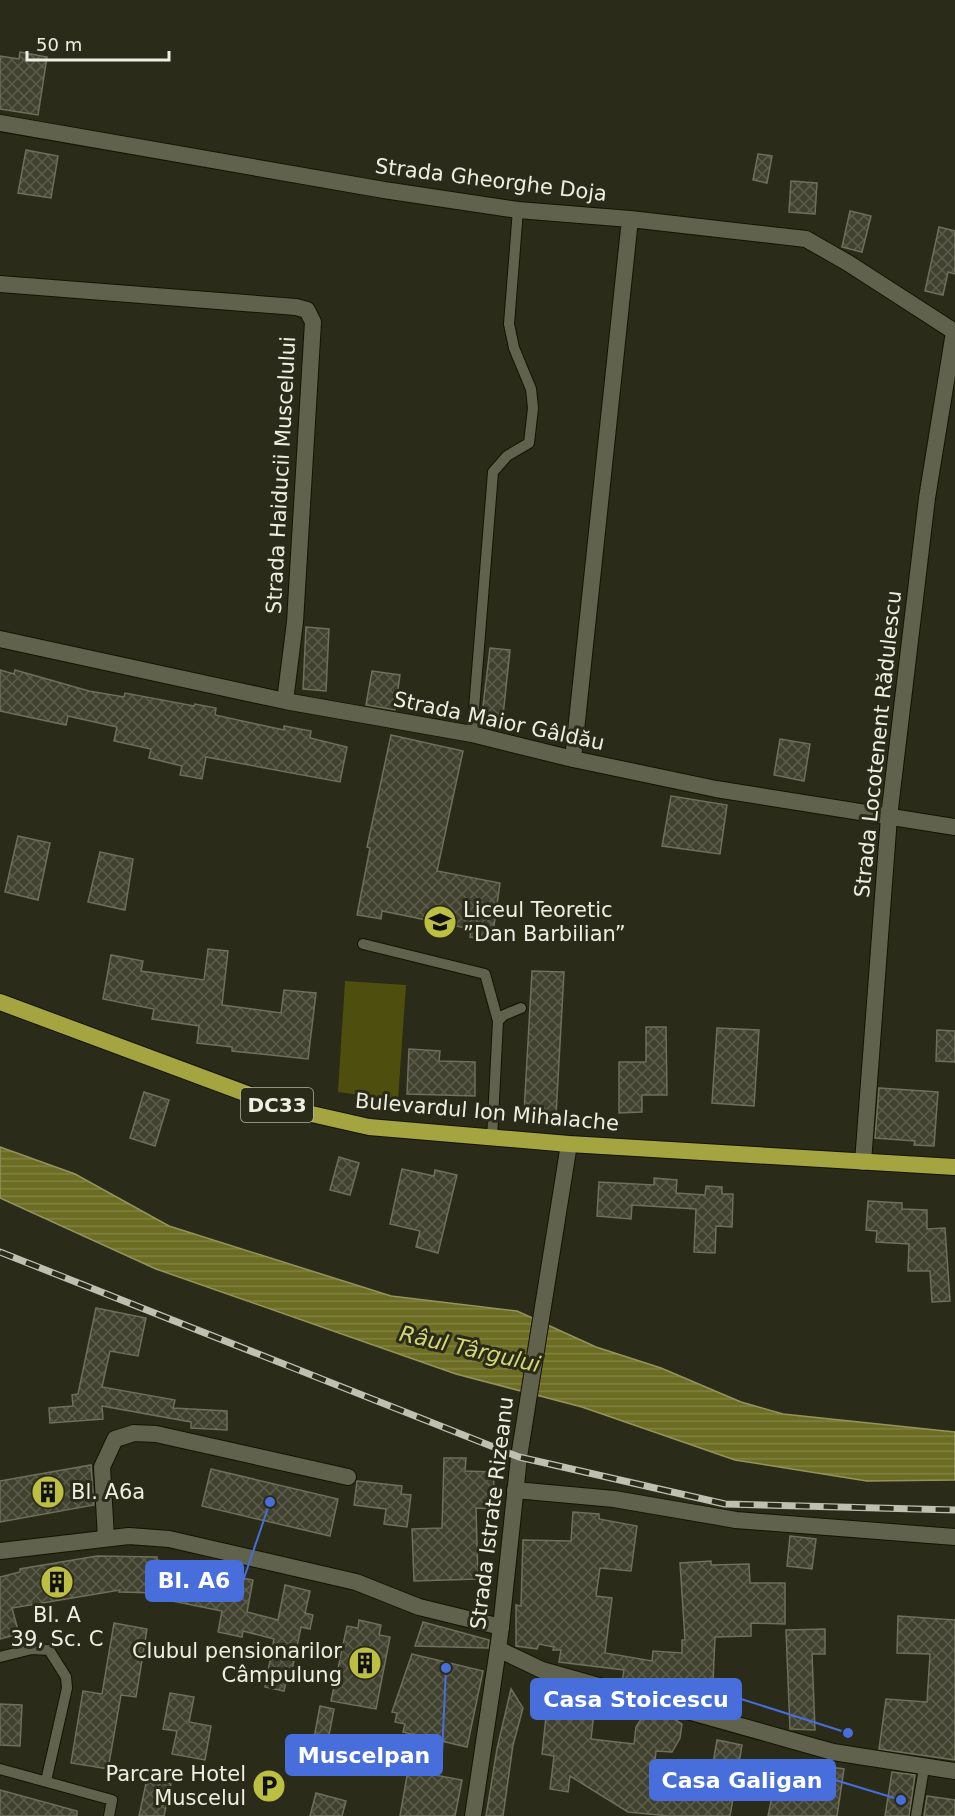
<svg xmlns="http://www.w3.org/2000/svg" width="955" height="1816" viewBox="0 0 955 1816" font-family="'DejaVu Sans',sans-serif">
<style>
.green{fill:#4e4e0e}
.water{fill:url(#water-rules);stroke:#93945d;stroke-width:1.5}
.building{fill:url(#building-cross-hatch);stroke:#6e705b;stroke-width:1.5}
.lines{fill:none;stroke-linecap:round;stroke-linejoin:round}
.service-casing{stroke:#131403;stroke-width:12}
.minor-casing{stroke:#131403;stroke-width:18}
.tertiary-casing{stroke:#131403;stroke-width:18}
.secondary-casing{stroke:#131403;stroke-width:18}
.trunk-casing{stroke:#131403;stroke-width:18}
.service{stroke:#61624e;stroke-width:10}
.minor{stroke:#61624e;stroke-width:16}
.tertiary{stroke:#61624e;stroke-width:16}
.secondary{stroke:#61624e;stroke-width:16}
.trunk{stroke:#a4a540;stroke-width:16}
.rail-casing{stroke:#bfbfb2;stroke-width:7}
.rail{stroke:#2b2b19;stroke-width:4.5;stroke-dasharray:14;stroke-linecap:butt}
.labels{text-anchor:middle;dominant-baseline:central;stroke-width:6;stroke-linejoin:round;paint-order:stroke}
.shield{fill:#2b2b19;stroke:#b4b4a6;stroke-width:1.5}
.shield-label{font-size:20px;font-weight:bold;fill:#eeefe3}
.street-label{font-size:21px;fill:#eeefe3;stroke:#2b2b19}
.poi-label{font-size:21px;fill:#eeefe3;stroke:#2b2b19;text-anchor:start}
.water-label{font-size:22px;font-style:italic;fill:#d6d873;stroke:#2b2b19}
.leader{fill:none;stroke:#476eda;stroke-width:2}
.callout-dot{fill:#476eda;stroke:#2b2b19;stroke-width:2}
.callout{fill:#476eda;stroke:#476eda;stroke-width:2}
.callout-label{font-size:22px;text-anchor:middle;font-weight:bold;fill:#fff}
</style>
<defs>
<pattern id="water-rules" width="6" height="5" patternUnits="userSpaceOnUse" patternTransform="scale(1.5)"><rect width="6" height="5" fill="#6c6d23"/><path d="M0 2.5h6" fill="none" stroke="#818243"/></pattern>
<pattern id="building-cross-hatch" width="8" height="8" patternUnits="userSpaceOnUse" patternTransform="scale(1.5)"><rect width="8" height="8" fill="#40412e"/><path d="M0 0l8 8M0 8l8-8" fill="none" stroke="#5c5d4c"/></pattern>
</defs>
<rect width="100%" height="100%" fill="#2b2b19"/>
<path class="green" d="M 345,981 L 406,985 L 398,1100 L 338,1092 Z"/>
<path class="water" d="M 0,1147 L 75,1174 L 169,1226 L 391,1296 L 517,1311 L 596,1347 L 661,1368 L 741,1402 L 783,1414 L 955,1432 L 955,1480 L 867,1481 L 735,1460 L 582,1407 L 456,1374 L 156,1269 L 0,1198 Z"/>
<path class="building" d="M 20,52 L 47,57 L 38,115 L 0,109 L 0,56 L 19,59 Z
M 26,150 L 58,156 L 51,198 L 18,193 Z
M 758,154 L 772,156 L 767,183 L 753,180 Z
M 791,181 L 817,183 L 815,214 L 789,212 Z
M 850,211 L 871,216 L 862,252 L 842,247 Z
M 939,227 L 955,231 L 955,274 L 948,272 L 943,295 L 925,291 Z
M 306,627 L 329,629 L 326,691 L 303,689 Z
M 490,648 L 510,650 L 502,725 L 481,723 Z
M 0,670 L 14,674 L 15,670 L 89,691 L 124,697 L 125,693 L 194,706 L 195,704 L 216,708 L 215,715 L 284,730 L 284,726 L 311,731 L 310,738 L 347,747 L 340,782 L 206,757 L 202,779 L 180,775 L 182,766 L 149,758 L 151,749 L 114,741 L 117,727 L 68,716 L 66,725 L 0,711 Z
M 372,671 L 400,675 L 395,710 L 366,705 Z
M 391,735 L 463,751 L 437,871 L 500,883 L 492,940 L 470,937 L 471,929 L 382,911 L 381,919 L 357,915 L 370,848 L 367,847 Z
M 780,739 L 810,744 L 804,781 L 774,775 Z
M 671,796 L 727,805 L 720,854 L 662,846 Z
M 18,836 L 50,843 L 38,900 L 5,892 Z
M 100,852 L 133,859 L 125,910 L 88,902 Z
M 208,949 L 228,951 L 222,1005 L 281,1013 L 284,990 L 316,993 L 308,1059 L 232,1051 L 232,1047 L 197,1043 L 199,1026 L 152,1019 L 154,1009 L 103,999 L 111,955 L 143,961 L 141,971 L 204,980 Z
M 532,971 L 564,972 L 556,1115 L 524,1113 Z
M 646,1027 L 666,1027 L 667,1095 L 642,1095 L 642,1112 L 619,1113 L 619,1062 L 646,1062 Z
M 717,1028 L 759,1030 L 754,1106 L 712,1103 Z
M 937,1030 L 955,1031 L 955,1062 L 936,1061 Z
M 409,1049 L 440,1051 L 439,1061 L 475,1062 L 475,1096 L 407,1094 Z
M 879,1088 L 938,1092 L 934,1146 L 914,1145 L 915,1141 L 875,1138 Z
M 144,1092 L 169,1100 L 155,1146 L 130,1138 Z
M 339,1157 L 359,1163 L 350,1195 L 330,1190 Z
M 402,1169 L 434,1176 L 435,1170 L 457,1175 L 438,1253 L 416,1247 L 420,1231 L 390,1224 Z
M 654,1178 L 677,1180 L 676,1193 L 705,1195 L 706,1186 L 722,1187 L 722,1194 L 733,1194 L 732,1227 L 716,1226 L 715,1253 L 694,1252 L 696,1209 L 632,1205 L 631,1219 L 597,1216 L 599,1182 L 654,1185 Z
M 868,1201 L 902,1203 L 902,1209 L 927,1210 L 927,1229 L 945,1228 L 950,1301 L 932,1302 L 930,1271 L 908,1271 L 909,1244 L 876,1242 L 877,1231 L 866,1230 Z
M 96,1308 L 146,1318 L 138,1356 L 110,1351 L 102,1387 L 175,1400 L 173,1408 L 227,1411 L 227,1430 L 191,1428 L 191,1422 L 102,1406 L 103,1419 L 50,1423 L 49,1408 L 73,1406 L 72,1395 L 78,1394 Z
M 444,1458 L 466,1458 L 465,1471 L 494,1472 L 493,1509 L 476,1508 L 478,1579 L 414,1581 L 412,1529 L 442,1528 Z
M 91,1465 L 94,1505 L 0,1522 L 0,1481 Z
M 211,1469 L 338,1499 L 330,1536 L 202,1506 Z
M 357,1481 L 402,1486 L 401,1494 L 411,1495 L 407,1527 L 384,1524 L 386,1509 L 354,1505 Z
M 573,1512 L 599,1514 L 599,1519 L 637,1526 L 631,1571 L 600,1568 L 596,1596 L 612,1598 L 605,1653 L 652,1661 L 653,1651 L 682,1653 L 682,1640 L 685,1640 L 680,1563 L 711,1561 L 711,1565 L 749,1564 L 750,1583 L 785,1583 L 785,1624 L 751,1623 L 751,1636 L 715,1637 L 713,1682 L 665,1680 L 665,1686 L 633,1685 L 622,1682 L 624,1670 L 559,1662 L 561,1650 L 553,1650 L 554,1647 L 539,1644 L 537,1649 L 516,1646 L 516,1605 L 521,1606 L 523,1540 L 571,1541 Z
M 790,1536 L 816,1539 L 812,1569 L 787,1566 Z
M 97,1556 L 157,1557 L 157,1560 L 253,1580 L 247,1612 L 278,1620 L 285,1585 L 310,1591 L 305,1613 L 313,1615 L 310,1629 L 301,1627 L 291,1675 L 288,1674 L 284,1691 L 265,1687 L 274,1639 L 243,1631 L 242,1637 L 218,1632 L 222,1611 L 157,1598 L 158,1593 L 119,1592 L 120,1590 L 12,1608 L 19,1634 L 0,1639 L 0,1577 L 20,1572 L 20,1569 Z
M 898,1616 L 955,1620 L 955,1760 L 879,1749 L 886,1699 L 927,1702 L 930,1654 L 897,1653 Z
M 359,1620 L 381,1625 L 379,1635 L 390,1637 L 376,1709 L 331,1701 L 347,1626 L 358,1628 Z
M 423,1622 L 489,1640 L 488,1648 L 415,1646 Z
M 114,1623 L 147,1629 L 136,1697 L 121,1695 L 108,1769 L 71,1763 L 83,1691 L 102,1694 Z
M 825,1629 L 825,1654 L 812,1654 L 815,1730 L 790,1729 L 786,1630 Z
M 412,1654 L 483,1671 L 467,1747 L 403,1732 L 405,1724 L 395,1722 L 397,1713 L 392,1712 Z
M 511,1689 L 523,1708 L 513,1745 L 503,1816 L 486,1816 L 497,1749 Z
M 170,1693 L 194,1697 L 189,1722 L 211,1726 L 205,1760 L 172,1754 L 177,1731 L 163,1729 Z
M 0,1704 L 22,1705 L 20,1746 L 0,1745 Z
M 320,1706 L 334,1709 L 325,1756 L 311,1754 Z
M 547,1707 L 594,1712 L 591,1739 L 634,1744 L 636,1727 L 645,1713 L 671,1717 L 682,1724 L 680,1738 L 672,1752 L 656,1751 L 652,1787 L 663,1794 L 707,1799 L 717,1740 L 742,1745 L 730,1816 L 669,1816 L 628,1812 L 570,1776 L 568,1792 L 550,1789 L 554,1756 L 542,1754 Z
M 779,1762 L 823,1772 L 824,1766 L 844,1769 L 837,1816 L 768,1816 Z
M 408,1770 L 462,1780 L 455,1816 L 400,1816 Z
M 892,1772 L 915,1775 L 909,1816 L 885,1816 Z
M 147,1779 L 171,1784 L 164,1816 L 139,1816 Z
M 0,1790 L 77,1811 L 77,1816 L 0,1816 Z
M 316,1793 L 346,1801 L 342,1816 L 310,1816 Z
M 927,1796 L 955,1800 L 955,1816 L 924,1816 Z"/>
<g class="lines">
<defs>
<path id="service" d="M 472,734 L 493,472 L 507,456 L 529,443 L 533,408 L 531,389 L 514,348 L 509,324 L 518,210
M 363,944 L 485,974 L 498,1021 L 492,1139
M 498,1021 L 504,1015 L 521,1008
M 0,1657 L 32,1649 L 49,1650 L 66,1677 L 67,1688 L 46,1781
M 0,1769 L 112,1800 L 109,1816
M 916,1816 L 924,1768"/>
<path id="minor" d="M 0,123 L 384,190 L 518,210 L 630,219 L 806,239 L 848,263 L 955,332
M 0,284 L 296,307 L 307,310 L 313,322 L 295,622 L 285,701
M 0,639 L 285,701 L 472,734 L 573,759 L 716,789 L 955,827
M 573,759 L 630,219
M 863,1162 L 889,817 L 927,498 L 954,332
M 515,1490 L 614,1499 L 736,1520 L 955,1537
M 106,1538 L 102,1467 L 115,1439 L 134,1433 L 156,1434 L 348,1477"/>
<path id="tertiary" d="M 501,1627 L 519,1457 L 569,1144
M 473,1816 L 498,1649"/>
<path id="secondary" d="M 0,1551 L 129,1536 L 169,1539 L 356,1582 L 419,1607 L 501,1627 L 498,1649 L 542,1670 L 833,1752 L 955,1771"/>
<path id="trunk" d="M 0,1002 L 285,1108 L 369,1127 L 569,1144 L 955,1167"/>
</defs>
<use href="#service" class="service-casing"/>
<use href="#minor" class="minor-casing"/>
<use href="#tertiary" class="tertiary-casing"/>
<use href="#secondary" class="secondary-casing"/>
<use href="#trunk" class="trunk-casing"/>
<use href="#service" class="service"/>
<use href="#minor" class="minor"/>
<use href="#tertiary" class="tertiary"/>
<use href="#secondary" class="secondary"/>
<use href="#trunk" class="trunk"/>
<defs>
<path id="rail" d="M 0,1252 L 519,1457 L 725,1504 L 955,1510"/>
</defs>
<use href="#rail" class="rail-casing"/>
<use href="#rail" class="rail"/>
</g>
<defs>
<symbol id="school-disc" viewBox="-11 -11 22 22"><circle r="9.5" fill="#bdbf43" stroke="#2b2b19"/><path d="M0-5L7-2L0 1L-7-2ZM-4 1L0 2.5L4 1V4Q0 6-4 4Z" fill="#111"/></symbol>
<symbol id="building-disc" viewBox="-11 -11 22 22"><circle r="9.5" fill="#bdbf43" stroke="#2b2b19"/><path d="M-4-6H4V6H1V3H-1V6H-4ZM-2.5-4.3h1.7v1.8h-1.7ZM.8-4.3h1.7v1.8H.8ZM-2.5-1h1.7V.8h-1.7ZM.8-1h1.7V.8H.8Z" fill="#111"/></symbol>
<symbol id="parking-disc" viewBox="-11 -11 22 22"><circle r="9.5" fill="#bdbf43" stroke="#2b2b19"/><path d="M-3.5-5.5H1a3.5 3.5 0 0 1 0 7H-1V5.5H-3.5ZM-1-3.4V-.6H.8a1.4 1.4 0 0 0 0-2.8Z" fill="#111"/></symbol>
</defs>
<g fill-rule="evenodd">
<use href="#school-disc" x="421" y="903" width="38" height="38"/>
<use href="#building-disc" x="29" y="1473" width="38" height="38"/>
<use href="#building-disc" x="38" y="1563" width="38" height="38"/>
<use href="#building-disc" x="346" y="1644" width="38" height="38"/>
<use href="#parking-disc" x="250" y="1767" width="38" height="38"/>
</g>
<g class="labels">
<rect class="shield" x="241" y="1088" width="72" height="34" rx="4.5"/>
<g class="shield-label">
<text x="277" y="1105">DC33</text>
</g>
<g class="street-label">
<text transform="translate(491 180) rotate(7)">Strada Gheorghe Doja</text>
<text transform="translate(281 475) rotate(-87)">Strada Haiducii Muscelului</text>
<text transform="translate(499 721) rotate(12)">Strada Maior Gâldău</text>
<text transform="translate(878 744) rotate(-84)">Strada Locotenent Rădulescu</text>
<text transform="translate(487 1112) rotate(5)">Bulevardul Ion Mihalache</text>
<text transform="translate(492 1513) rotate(-83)">Strada Istrate Rizeanu</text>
</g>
<g class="poi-label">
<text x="463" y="910">Liceul Teoretic<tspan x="463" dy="24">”Dan Barbilian”</tspan></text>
<text x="71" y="1492">Bl. A6a</text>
<text x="57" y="1615" text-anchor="middle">Bl. A<tspan x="57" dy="24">39, Sc. C</tspan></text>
<text x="342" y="1651" text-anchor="end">Clubul pensionarilor<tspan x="342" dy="24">Câmpulung</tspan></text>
<text x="246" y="1774" text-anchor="end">Parcare Hotel<tspan x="246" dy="24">Muscelul</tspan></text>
</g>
<g class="water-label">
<text transform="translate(470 1349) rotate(13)">Râul Târgului</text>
</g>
</g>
<path class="leader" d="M270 1502L243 1581M848 1733L741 1699M446 1668L442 1755M901 1800L835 1780"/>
<g class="callout-dot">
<circle cx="270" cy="1502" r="6"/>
<circle cx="848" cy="1733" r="6"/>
<circle cx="446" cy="1668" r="6"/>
<circle cx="901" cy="1800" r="6"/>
</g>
<g class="callout">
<rect x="146" y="1561" width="97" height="40" rx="6"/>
<rect x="531" y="1679" width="210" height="40" rx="6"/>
<rect x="286" y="1735" width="156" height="40" rx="6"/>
<rect x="650" y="1760" width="185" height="40" rx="6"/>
</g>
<g class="callout-label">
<text x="194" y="1588">Bl. A6</text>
<text x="636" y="1707">Casa Stoicescu</text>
<text x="364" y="1763">Muscelpan</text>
<text x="742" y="1788">Casa Galigan</text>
</g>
<path d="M27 51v9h142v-9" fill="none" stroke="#eeefe3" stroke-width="3"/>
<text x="36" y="51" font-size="18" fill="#eeefe3" stroke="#2b2b19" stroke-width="4.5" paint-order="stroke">50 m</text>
</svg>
